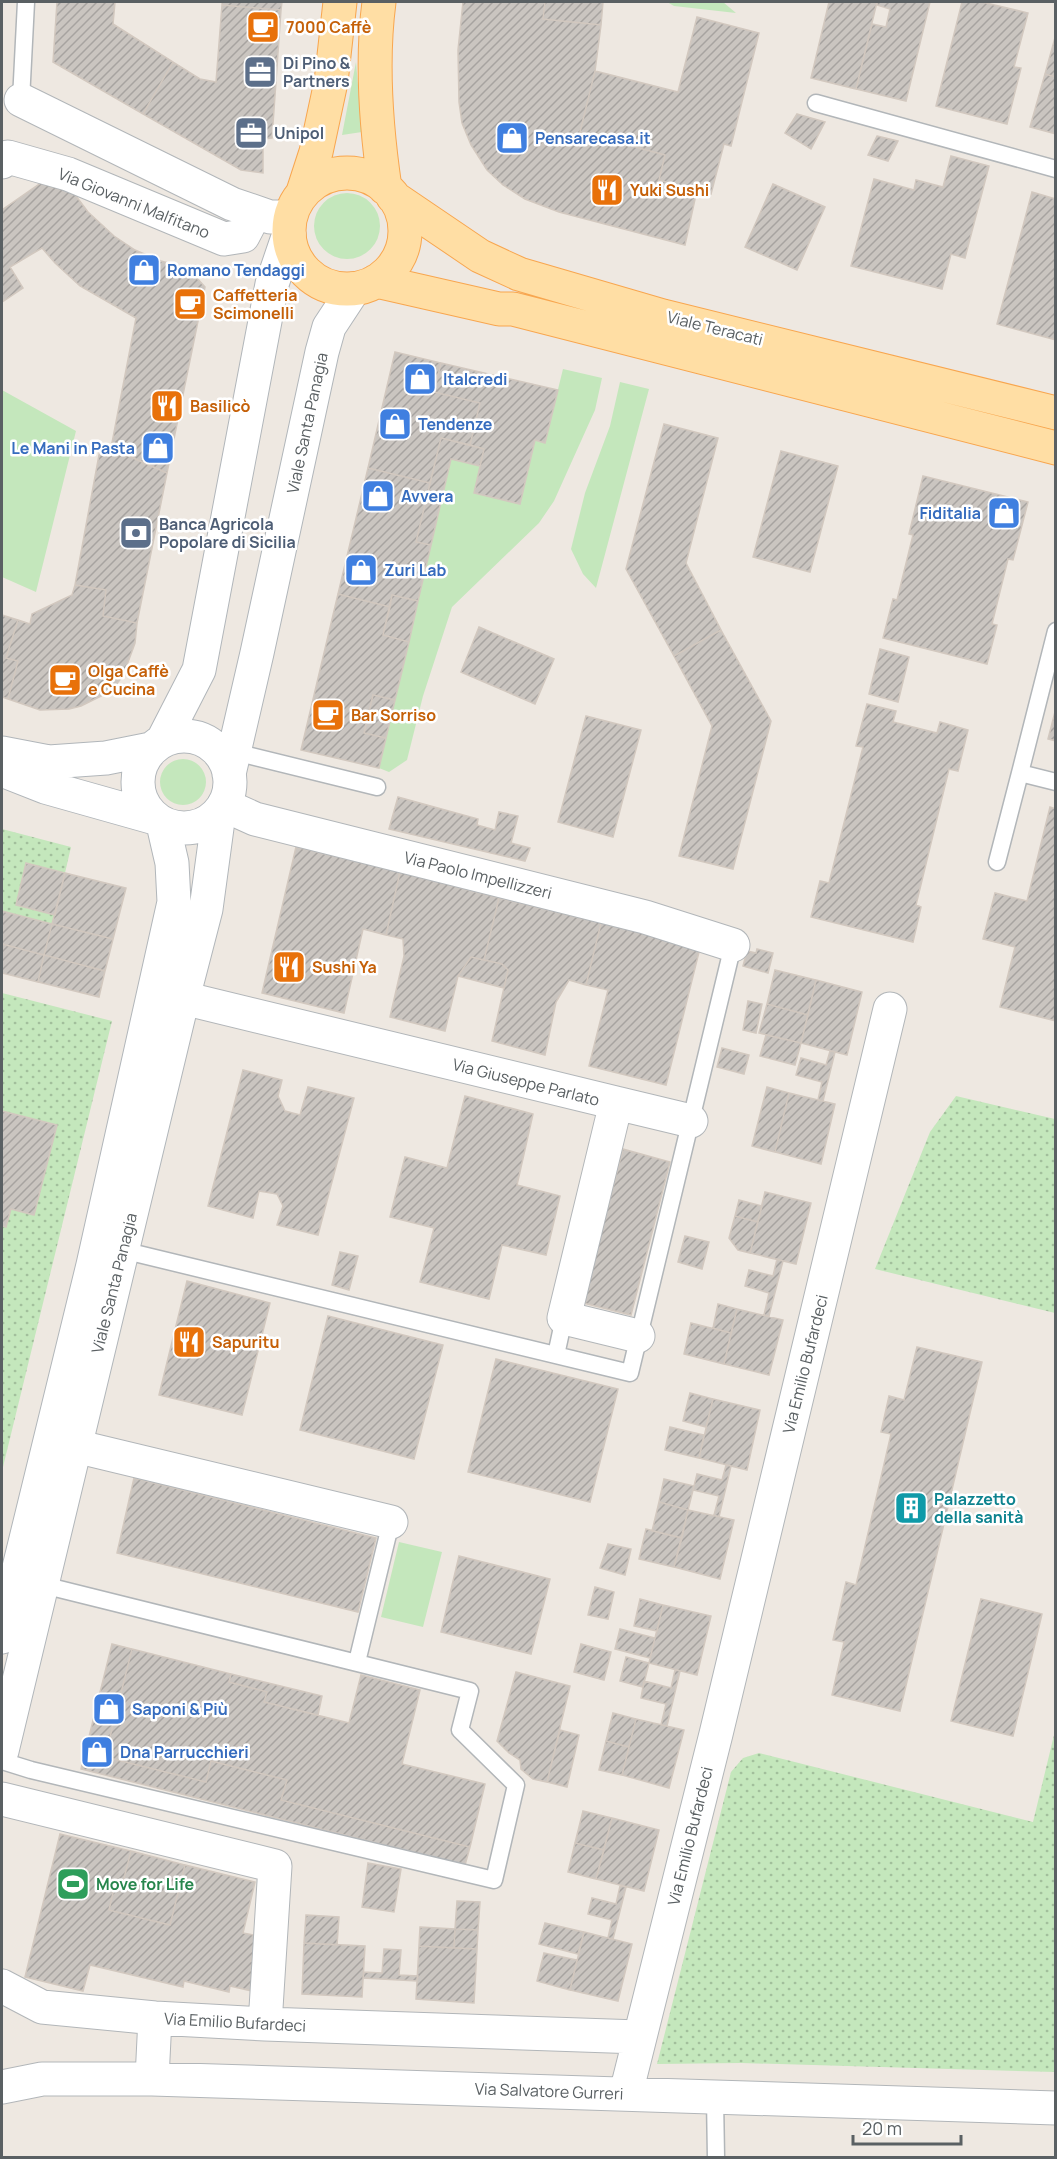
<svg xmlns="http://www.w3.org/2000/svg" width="1057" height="2159" viewBox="0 0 1057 2159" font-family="Manrope,sans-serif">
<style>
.grass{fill:url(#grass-dots)}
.garden{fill:#c4e7bc}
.building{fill:url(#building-hatch);stroke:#d2c8bf;stroke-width:1.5}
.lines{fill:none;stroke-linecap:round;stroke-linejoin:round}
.service-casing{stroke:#b2b6b9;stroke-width:19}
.minor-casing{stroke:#b2b6b9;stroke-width:35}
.secondary-casing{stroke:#b1b6ba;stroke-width:35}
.primary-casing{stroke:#f8a64f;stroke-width:35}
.service{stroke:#fff;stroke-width:16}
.minor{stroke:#fff;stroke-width:33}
.secondary{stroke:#fff;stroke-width:33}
.primary{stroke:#ffdea4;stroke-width:33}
.labels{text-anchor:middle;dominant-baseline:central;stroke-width:5;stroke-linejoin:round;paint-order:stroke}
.food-label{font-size:16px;font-weight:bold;fill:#c56008;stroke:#fff;text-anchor:start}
.service-label{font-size:16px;font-weight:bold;fill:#4e5e75;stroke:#fff;text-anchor:start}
.shop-label{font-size:16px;font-weight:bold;fill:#366cbe;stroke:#fff;text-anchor:start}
.street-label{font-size:16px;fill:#5a6063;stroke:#fff}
.culture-label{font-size:16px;font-weight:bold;fill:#0d838f;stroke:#fff;text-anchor:start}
.leisure-label{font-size:16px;font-weight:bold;fill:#27864d;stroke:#fff;text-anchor:start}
</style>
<defs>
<pattern id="grass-dots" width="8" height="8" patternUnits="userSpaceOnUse" patternTransform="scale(1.5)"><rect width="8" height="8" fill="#c4e7bc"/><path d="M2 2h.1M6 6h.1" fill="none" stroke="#a2bf9c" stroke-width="1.8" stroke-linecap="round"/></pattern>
<pattern id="building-hatch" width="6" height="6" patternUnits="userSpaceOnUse" patternTransform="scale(1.5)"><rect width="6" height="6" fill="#cac5c0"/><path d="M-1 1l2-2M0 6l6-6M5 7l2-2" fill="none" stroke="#a7a3a0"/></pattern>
</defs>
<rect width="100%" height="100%" fill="#eee8e1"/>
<path class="grass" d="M 2,829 L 71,847 L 65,873 L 26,863 L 16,905 L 55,915 L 52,924 L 2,911 Z
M 2,993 L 112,1021 L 2,1471 Z
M 956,1096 L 1055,1119 L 1055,1313 L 875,1269 L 930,1132 Z
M 1055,1731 L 1055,2072 L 741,2063 L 657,2064 L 731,1772 L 743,1758 L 759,1753 L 1033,1822 Z"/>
<path class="garden" d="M 667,2 L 723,2 L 736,13 L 674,6 Z
M 356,62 L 362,132 L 342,135 Z
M314 226a33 33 0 1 1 66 0a33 33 0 1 1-66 0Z
M 563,369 L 602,378 L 595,410 L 554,501 L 539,523 L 452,607 L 423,696 L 407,760 L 389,772 L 379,768 L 451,459 L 480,466 L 474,493 L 520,504 L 535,440 L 545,442 Z
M 620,382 L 649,389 L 596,588 L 583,574 L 571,549 L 585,493 L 610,426 Z
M 2,390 L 76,431 L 36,592 L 2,577 Z
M160 782a23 23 0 1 1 46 0a23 23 0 1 1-46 0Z
M 399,1542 L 442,1552 L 423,1627 L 381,1617 Z"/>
<path class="building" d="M 57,2 L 115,2 L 113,24 L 173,62 L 143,114 L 53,62 Z
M 222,2 L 282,2 L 281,10 L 222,5 Z
M 463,2 L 545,2 L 543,19 L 601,25 L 595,71 L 580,132 L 665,155 L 659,180 L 697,190 L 685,245 L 559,212 L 525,199 L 503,185 L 487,170 L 471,145 L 462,123 L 459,102 L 458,50 Z
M 545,2 L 603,2 L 601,25 L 543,19 Z
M 829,2 L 877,2 L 856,89 L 811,78 Z
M 877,2 L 930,2 L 906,101 L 856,89 L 872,24 L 886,27 L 890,9 L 877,5 Z
M 962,2 L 982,2 L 1028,13 L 1014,67 L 1021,68 L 1007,124 L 936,106 Z
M 222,5 L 281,10 L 272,138 L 263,139 L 263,173 L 241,170 L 143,114 L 173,62 L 200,79 L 216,82 Z
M 697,17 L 759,33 L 731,146 L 724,144 L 711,194 L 659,180 L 665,155 L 580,132 L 595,71 L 678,92 Z
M 1056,34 L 1056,77 L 1045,74 Z
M 1045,74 L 1056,77 L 1056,134 L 1030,127 Z
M 797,114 L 825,122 L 811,149 L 785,133 Z
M 877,136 L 898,141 L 888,161 L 868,155 Z
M 951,156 L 989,166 L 965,258 L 951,254 L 942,289 L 851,266 L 874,179 L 914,190 L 916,180 L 943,187 Z
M 45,180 L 67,184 L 88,212 L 114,236 L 135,250 L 161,261 L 197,271 L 196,277 L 205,287 L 167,473 L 111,448 L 136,318 L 80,286 L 55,263 L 42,248 L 10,267 L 23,288 L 2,302 L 2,210 Z
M 773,184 L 825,207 L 797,270 L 745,247 Z
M 1032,192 L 1056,199 L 1056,340 L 997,324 Z
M 395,352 L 441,363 L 434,392 L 480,403 L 470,445 L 441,438 L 430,483 L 368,468 Z
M 441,363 L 558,390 L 545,443 L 535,440 L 520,504 L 474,493 L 484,449 L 470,445 L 480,403 L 434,392 Z
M 664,424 L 718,438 L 686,563 L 721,630 L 674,656 L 626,569 Z
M 441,438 L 484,449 L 480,466 L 451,459 L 431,545 L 416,542 Z
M 101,444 L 167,473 L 137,623 L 103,616 L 106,590 L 75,585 Z
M 781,451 L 838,466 L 810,572 L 753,557 Z
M 368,468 L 430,483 L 416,542 L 431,545 L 418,601 L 392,595 L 390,607 L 338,594 Z
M 923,476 L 1028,502 L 1013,560 L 1008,559 L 992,624 L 997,625 L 987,664 L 883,638 L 893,599 L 897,600 L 913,535 L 909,534 Z
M 75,585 L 106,590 L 103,616 L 137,623 L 135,643 L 123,676 L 115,686 L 101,696 L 81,706 L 69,709 L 40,710 L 8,699 L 18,661 L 6,658 L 18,620 L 30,624 L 32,614 L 72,595 Z
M 338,594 L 390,607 L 383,635 L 409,642 L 395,700 L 373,695 L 364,733 L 386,738 L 379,768 L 301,750 Z
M 392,595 L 418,601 L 409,642 L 383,635 Z
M 2,615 L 18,620 L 6,658 L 18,661 L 8,699 L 2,697 Z
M 479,627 L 554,659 L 535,704 L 461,672 Z
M 721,630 L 771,721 L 733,869 L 679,856 L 712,726 L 674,656 Z
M 880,649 L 909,657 L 898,702 L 869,694 Z
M 373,695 L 395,700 L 386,738 L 364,733 Z
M 867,704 L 896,711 L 893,722 L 937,733 L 940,722 L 968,730 L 958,771 L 949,769 L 916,905 L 921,907 L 913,942 L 811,917 L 820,881 L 829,883 L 863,747 L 856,746 Z
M 1056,708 L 1056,741 L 1048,739 Z
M 586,716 L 641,730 L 613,837 L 558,822 Z
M 398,797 L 478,819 L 477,825 L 495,830 L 499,812 L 518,816 L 511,843 L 530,848 L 525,861 L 389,829 Z
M 1050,807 L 1056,809 L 1056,1021 L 1000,1007 L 1015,947 L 983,939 L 995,893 L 1027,901 Z
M 296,847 L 400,872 L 386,935 L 363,929 L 344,1013 L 262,993 Z
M 26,863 L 65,873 L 55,915 L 16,905 Z
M 400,872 L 499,898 L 484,960 L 471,957 L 458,976 L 445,1031 L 390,1017 L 404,956 L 403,939 L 386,935 Z
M 65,873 L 126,888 L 113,939 L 52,924 Z
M 499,898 L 601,923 L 586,985 L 569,980 L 556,1002 L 545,1055 L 492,1041 L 508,970 L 502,964 L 484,960 Z
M 2,911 L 52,924 L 44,955 L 2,944 Z
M 601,923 L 700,948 L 666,1085 L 589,1066 L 608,990 L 586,985 Z
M 52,924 L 113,939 L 105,971 L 44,955 Z
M 2,944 L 44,955 L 38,982 L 2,973 Z
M 757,949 L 773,953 L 768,973 L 743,966 L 747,951 L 756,953 Z
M 44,955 L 105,971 L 99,997 L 38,982 Z
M 471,957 L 502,964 L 508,970 L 504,988 L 458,976 Z
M 775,970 L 816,980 L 808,1015 L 767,1004 Z
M 816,980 L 862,992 L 847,1055 L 801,1043 Z
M 748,1001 L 762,1004 L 756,1033 L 743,1030 Z
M 767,1004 L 808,1015 L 801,1043 L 759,1033 Z
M 766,1035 L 801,1043 L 795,1065 L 760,1056 Z
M 722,1048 L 749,1055 L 744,1074 L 717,1067 Z
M 830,1051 L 835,1052 L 823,1101 L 818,1100 L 822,1082 L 796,1075 L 801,1058 L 826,1065 Z
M 243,1070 L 282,1080 L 278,1096 L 285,1111 L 300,1115 L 308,1087 L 354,1098 L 318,1235 L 277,1225 L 283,1206 L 277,1194 L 259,1191 L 253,1218 L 208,1206 Z
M 767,1087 L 789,1093 L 775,1152 L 752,1146 Z
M 789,1093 L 835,1104 L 821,1164 L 775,1152 Z
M 465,1096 L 533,1114 L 517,1185 L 560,1196 L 546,1255 L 502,1245 L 489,1299 L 420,1282 L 434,1228 L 390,1217 L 405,1157 L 447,1168 Z
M 2,1111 L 57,1125 L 34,1215 L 11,1209 L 6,1227 L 2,1226 Z
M 623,1149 L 670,1162 L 631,1315 L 583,1303 Z
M 765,1192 L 811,1203 L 796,1264 L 750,1253 Z
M 739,1200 L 762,1206 L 758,1222 L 735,1216 Z
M 735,1216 L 758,1222 L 750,1253 L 738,1250 L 729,1238 Z
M 685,1236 L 709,1242 L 702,1269 L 678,1262 Z
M 340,1252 L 358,1256 L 349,1290 L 332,1285 Z
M 777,1259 L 783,1261 L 769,1316 L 764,1315 L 769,1293 L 745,1286 L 749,1270 L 773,1276 Z
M 187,1281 L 270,1303 L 242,1415 L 159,1395 Z
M 718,1304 L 737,1309 L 731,1333 L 713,1328 Z
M 737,1309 L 783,1320 L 769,1375 L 724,1364 Z
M 328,1316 L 443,1345 L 414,1459 L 300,1430 Z
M 691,1323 L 731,1333 L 724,1364 L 684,1354 Z
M 917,1347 L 982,1362 L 900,1711 L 832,1695 L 844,1642 L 833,1640 L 846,1582 L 856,1585 L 891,1434 L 881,1432 L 889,1396 L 904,1400 Z
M 496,1359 L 618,1389 L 590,1502 L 468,1472 Z
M 690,1393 L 713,1399 L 706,1427 L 683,1421 Z
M 713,1399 L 760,1410 L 747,1470 L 699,1458 Z
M 670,1427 L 704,1435 L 699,1458 L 665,1450 Z
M 726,1465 L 731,1466 L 719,1517 L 714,1515 L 719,1496 L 693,1490 L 697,1474 L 722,1480 Z
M 134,1478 L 376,1538 L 358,1612 L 117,1553 Z
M 664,1479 L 694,1486 L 688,1510 L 659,1502 Z
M 659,1502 L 688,1510 L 682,1538 L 652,1531 Z
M 688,1510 L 734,1520 L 720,1579 L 674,1567 Z
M 646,1529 L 682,1538 L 674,1567 L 639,1559 Z
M 608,1544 L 631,1549 L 625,1575 L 600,1568 Z
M 459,1556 L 550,1579 L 531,1654 L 441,1632 Z
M 595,1587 L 614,1592 L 608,1619 L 588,1615 Z
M 640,1599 L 663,1605 L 657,1631 L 634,1626 Z
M 981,1599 L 1042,1614 L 1013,1736 L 951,1721 Z
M 663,1605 L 711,1616 L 697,1675 L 649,1663 Z
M 620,1629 L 655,1638 L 650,1658 L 615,1649 Z
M 112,1644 L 132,1649 L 105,1757 L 206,1782 L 211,1761 L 287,1780 L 281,1800 L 470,1847 L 465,1865 L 81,1769 Z
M 581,1644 L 611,1652 L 604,1680 L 574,1672 Z
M 132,1649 L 231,1674 L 229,1682 L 267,1692 L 264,1702 L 349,1723 L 361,1675 L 420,1690 L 402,1764 L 485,1784 L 470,1847 L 281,1800 L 287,1780 L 211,1761 L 206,1782 L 105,1757 Z
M 626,1657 L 649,1663 L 643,1687 L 620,1681 Z
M 675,1670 L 680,1671 L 667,1726 L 661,1725 L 666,1704 L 641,1698 L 644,1681 L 671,1688 Z
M 516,1672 L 570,1686 L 547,1782 L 533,1779 L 521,1769 L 520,1760 L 509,1753 L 497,1741 Z
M 231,1674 L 322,1696 L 318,1715 L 264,1702 L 267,1692 L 229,1682 Z
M 613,1713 L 636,1719 L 629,1747 L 606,1741 Z
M 636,1719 L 684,1730 L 669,1788 L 622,1775 Z
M 560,1730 L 579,1735 L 567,1787 L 547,1782 Z
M 606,1741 L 629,1747 L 622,1775 L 599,1770 Z
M 583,1811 L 612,1818 L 604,1850 L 575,1843 Z
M 612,1818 L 659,1830 L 644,1891 L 596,1879 Z
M 60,1834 L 131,1851 L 123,1882 L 116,1880 L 109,1910 L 129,1915 L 170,1925 L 185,1865 L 255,1882 L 243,1933 L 258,1936 L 251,1961 L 259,1963 L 252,1991 L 230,1986 L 229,1992 L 184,1981 L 183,1987 L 90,1965 L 83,1991 L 25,1977 Z
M 575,1843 L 604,1850 L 596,1879 L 568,1872 Z
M 131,1851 L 185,1865 L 170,1925 L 109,1910 L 116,1880 L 123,1882 Z
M 368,1863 L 401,1869 L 394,1912 L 362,1907 Z
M 620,1886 L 626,1887 L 613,1939 L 608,1938 L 612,1920 L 588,1914 L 592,1898 L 616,1904 Z
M 457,1901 L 480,1902 L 478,1930 L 455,1929 Z
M 306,1915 L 339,1917 L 337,1945 L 304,1943 Z
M 545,1923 L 584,1932 L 578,1954 L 539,1944 Z
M 420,1927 L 455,1929 L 454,1948 L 419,1946 Z
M 455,1929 L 478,1930 L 477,1949 L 454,1948 Z
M 584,1932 L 632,1944 L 618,2001 L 570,1990 Z
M 304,1943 L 365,1946 L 362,1997 L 302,1994 Z
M 419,1946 L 477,1949 L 474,2003 L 416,1999 Z
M 384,1949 L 401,1950 L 399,1975 L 418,1976 L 417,1981 L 363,1978 L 364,1972 L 382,1973 Z
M 544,1953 L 577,1960 L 570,1990 L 537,1981 Z"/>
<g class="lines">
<defs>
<path id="service" d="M 21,100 L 26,2
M 816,103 L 1056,169
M 235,752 L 377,787
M 1020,773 L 1056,631
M 997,862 L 1020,773 L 1056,782
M 122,1250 L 630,1373 L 733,945
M 556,1355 L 564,1318
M 357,1662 L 391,1522
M 2,1761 L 31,1770 L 494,1880 L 516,1785 L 460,1730 L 470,1691 L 43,1585
M 715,2098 L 716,2158"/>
<path id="minor" d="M 21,100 L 232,204 L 270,217 L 290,217
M 2,162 L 8,157 L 68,174 L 224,239 L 243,236 L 255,213
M 224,805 L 255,819 L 645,917 L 733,945
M 183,998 L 616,1103 L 564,1318 L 638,1336
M 616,1103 L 691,1121
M 75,1446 L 391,1522
M 2,1799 L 275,1866 L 265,2024
M 2,1986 L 42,2007 L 155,2018 L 265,2024 L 639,2037
M 152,2079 L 155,2018
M 2,2087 L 42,2079 L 152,2079 L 1056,2108
M 626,2093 L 716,1734 L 890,1009"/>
<path id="secondary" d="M138 782a46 46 0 1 1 92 0a46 46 0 1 1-92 0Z
M 163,740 L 199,670 L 272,284 L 289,234
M 2,753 L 49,762 L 106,758 L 151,749
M 2,770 L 45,787 L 155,818
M 229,774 L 257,653 L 322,352 L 329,327 L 354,289
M 2,1637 L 93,1265 L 174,902 L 172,863 L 163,824
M 2,1751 L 183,998 L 206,909 L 219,813"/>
<path id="primary" d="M 379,2 C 371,63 376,127 385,188
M289 231a58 58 0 1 1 116 0a58 58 0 1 1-116 0Z
M 303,192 L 316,152 L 331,82 L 340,2
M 393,197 L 480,256 L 519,274 L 663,316 L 1056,413
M 376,281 L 499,309 L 513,309 L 1056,448"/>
</defs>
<use href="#service" class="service-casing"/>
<use href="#minor" class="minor-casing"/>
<use href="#secondary" class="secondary-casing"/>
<use href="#primary" class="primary-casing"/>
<use href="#service" class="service"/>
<use href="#minor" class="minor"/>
<use href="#secondary" class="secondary"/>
<use href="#primary" class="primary"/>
</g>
<defs>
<symbol id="cafe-square" viewBox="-11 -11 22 22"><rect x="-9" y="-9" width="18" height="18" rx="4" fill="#e8710a" stroke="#fff"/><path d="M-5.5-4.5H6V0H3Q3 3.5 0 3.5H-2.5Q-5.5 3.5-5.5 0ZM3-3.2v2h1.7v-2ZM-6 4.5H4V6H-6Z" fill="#fff"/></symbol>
<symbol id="office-square" viewBox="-11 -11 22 22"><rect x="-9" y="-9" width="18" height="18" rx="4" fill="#5c6f8a" stroke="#fff"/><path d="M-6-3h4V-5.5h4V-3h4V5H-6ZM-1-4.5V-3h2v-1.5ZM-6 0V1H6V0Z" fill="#fff"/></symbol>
<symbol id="shop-square" viewBox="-11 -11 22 22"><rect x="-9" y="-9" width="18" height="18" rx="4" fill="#3f7fe0" stroke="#fff"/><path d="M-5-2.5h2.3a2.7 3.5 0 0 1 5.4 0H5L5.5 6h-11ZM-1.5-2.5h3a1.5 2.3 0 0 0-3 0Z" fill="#fff"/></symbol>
<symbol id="restaurant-square" viewBox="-11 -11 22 22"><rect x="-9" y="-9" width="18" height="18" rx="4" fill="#e8710a" stroke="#fff"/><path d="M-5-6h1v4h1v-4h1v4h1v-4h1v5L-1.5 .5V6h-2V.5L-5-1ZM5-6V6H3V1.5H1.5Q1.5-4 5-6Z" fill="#fff"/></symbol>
<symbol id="bank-square" viewBox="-11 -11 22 22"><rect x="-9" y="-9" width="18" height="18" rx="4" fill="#5c6f8a" stroke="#fff"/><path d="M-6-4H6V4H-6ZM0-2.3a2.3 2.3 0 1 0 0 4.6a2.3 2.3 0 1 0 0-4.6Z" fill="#fff"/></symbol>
<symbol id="building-square" viewBox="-11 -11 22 22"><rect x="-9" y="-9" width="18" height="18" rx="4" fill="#0f9aa8" stroke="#fff"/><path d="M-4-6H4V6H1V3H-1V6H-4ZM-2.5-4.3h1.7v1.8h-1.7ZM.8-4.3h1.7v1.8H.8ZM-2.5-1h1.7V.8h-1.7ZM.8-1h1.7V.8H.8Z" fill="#fff"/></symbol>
<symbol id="stadium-square" viewBox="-11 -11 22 22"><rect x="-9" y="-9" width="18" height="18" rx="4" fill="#2e9e5b" stroke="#fff"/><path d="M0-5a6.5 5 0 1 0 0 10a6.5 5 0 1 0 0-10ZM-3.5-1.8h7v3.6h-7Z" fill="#fff"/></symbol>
</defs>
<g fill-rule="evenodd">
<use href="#cafe-square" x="244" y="8" width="38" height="38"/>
<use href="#office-square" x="241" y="53" width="38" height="38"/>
<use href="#office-square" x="232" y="114" width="38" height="38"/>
<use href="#shop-square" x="493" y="119" width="38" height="38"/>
<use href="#restaurant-square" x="588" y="171" width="38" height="38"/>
<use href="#shop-square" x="125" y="251" width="38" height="38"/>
<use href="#cafe-square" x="171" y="285" width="38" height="38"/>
<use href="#shop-square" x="401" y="360" width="38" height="38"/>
<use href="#restaurant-square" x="148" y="387" width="38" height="38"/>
<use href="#shop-square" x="376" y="405" width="38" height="38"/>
<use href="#shop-square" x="139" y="429" width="38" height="38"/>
<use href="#shop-square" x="359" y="477" width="38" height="38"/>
<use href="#shop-square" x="985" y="494" width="38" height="38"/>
<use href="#bank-square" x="117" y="514" width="38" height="38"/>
<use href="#shop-square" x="342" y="551" width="38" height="38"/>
<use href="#cafe-square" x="46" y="661" width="38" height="38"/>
<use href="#cafe-square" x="309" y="696" width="38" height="38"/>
<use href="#restaurant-square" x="270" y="948" width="38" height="38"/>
<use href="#restaurant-square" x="170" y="1323" width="38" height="38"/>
<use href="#building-square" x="892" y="1489" width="38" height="38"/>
<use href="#shop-square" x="90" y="1690" width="38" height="38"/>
<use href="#shop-square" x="78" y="1733" width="38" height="38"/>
<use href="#stadium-square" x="54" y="1865" width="38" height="38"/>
</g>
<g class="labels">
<g class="food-label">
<text x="286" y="27">7000 Caffè</text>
<text x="630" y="190">Yuki Sushi</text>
<text x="213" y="295">Caffetteria<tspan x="213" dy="18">Scimonelli</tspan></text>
<text x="190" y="406">Basilicò</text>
<text x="88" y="671">Olga Caffè<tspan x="88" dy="18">e Cucina</tspan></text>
<text x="351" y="715">Bar Sorriso</text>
<text x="312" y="967">Sushi Ya</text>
<text x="212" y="1342">Sapuritu</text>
</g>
<g class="service-label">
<text x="283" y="63">Di Pino &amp;<tspan x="283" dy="18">Partners</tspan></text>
<text x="274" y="133">Unipol</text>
<text x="159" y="524">Banca Agricola<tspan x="159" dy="18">Popolare di Sicilia</tspan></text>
</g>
<g class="shop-label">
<text x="535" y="138">Pensarecasa.it</text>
<text x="167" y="270">Romano Tendaggi</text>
<text x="443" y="379">Italcredi</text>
<text x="418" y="424">Tendenze</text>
<text x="135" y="448" text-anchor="end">Le Mani in Pasta</text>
<text x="401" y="496">Avvera</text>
<text x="981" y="513" text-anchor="end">Fiditalia</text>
<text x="384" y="570">Zuri Lab</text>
<text x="132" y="1709">Saponi &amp; Più</text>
<text x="120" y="1752">Dna Parrucchieri</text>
</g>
<g class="street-label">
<text transform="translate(134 203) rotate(22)">Via Giovanni Malfitano</text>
<text transform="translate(715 328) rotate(14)">Viale Teracati</text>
<text transform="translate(307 423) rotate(-78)">Viale Santa Panagia</text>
<text transform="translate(478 875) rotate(14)">Via Paolo Impellizzeri</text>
<text transform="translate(526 1082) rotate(14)">Via Giuseppe Parlato</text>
<text transform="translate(114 1283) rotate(-76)">Viale Santa Panagia</text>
<text transform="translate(805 1364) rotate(-76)">Via Emilio Bufardeci</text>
<text transform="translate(690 1836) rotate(-76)">Via Emilio Bufardeci</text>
<text transform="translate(235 2022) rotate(3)">Via Emilio Bufardeci</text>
<text transform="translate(549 2091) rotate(2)">Via Salvatore Gurreri</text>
</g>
<g class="culture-label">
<text x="934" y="1499">Palazzetto<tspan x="934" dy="18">della sanità</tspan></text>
</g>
<g class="leisure-label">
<text x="96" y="1884">Move for Life</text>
</g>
</g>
<rect width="1057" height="2159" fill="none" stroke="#5a6063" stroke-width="6"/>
<path d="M853 2135v9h108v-9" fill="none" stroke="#5a6063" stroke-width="3"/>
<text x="862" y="2135" font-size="18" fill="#5a6063" stroke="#ffffff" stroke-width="4.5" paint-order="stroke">20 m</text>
</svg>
